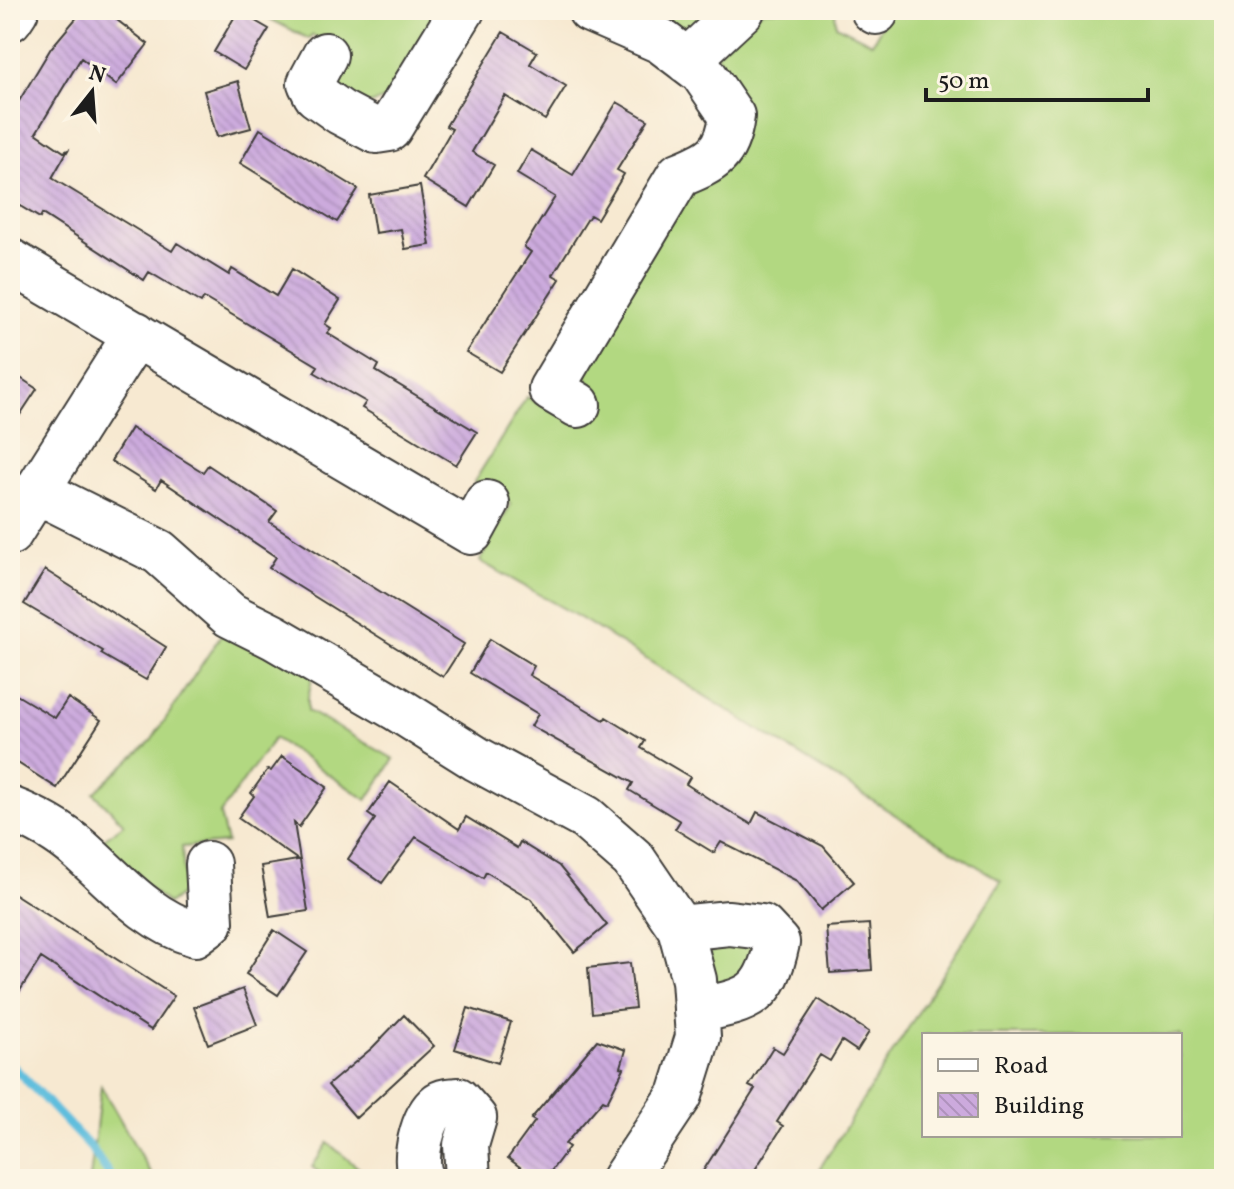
<svg xmlns="http://www.w3.org/2000/svg" width="1234" height="1189" viewBox="0 0 1234 1189" font-family="Vollkorn,serif">
<style>
.grass{fill:#b2d881;stroke:#677a4e;stroke-width:2;fill-rule:evenodd}
.lines{fill:none;stroke-linecap:round;stroke-linejoin:round}
.stream{stroke:#5fbedd;stroke-width:9}
.building{fill:url(#building-back-hatch)}
.minor-casing{stroke:#3d3b37;stroke-width:48}
.minor{stroke:#fff;stroke-width:44}
</style>
<defs>
<pattern id="building-back-hatch" width="6" height="6" patternUnits="userSpaceOnUse" patternTransform="scale(2)"><rect width="6" height="6" fill="#cad"/><path d="M-1 5l2 2M0 0l6 6M5-1l2 2" fill="none" stroke="#af92bd"/></pattern>
</defs>
<rect width="100%" height="100%" fill="#fcf5e5"/>
<filter id="ink" filterUnits="userSpaceOnUse"><feTurbulence type="fractalNoise" baseFrequency=".0125" numOctaves="2"/><feDisplacementMap in="SourceGraphic" scale="16" xChannelSelector="R" yChannelSelector="G"/><feConvolveMatrix kernelMatrix="1 2 1 2 8 2 1 2 1" color-interpolation-filters="sRGB"/></filter>
<filter id="wash" filterUnits="userSpaceOnUse"><feTurbulence type="fractalNoise" baseFrequency=".006" numOctaves="4" result="noise"/><feDisplacementMap in="SourceGraphic" scale="32" xChannelSelector="R" yChannelSelector="G"/><feGaussianBlur stdDeviation="1.8" result="paint"/><feColorMatrix in="noise" values="0 0 0 0 0 0 0 0 0 0 0 0 0 0 0 0 0 1.4 0 .05"/><feComposite in="paint" operator="in"/></filter>
<g filter="url(#wash)">
<rect width="100%" height="100%" fill="#f7e9d1"/>
<path class="grass" d="M 266,10 L 442,10 L 386,99 L 364,106 L 340,92 L 337,77 L 345,58 L 313,35 L 309,39 L 270,19 Z
M 627,10 L 713,10 L 683,36 Z
M 763,10 L 835,10 L 836,25 L 872,43 L 891,10 L 1224,10 L 1224,1179 L 813,1179 L 1001,881 L 582,619 L 480,561 L 511,504 L 474,482 L 527,397 L 582,425 L 597,391 L 589,382 L 582,367 L 689,189 L 731,163 L 717,53 ZM 924,1035 L 1180,1035 L 1180,1135 L 924,1135 Z
M 227,626 L 313,674 L 308,697 L 308,711 L 394,759 L 367,800 L 274,738 L 220,814 L 227,843 L 182,847 L 185,891 L 168,904 L 96,845 L 124,824 L 94,793 L 151,741 Z
M 748,942 L 758,953 L 742,987 L 713,985 L 706,956 L 722,945 Z
M 101,1086 L 154,1179 L 90,1179 Z
M 328,1143 L 372,1179 L 328,1179 L 312,1167 Z"/>
<g class="lines">
<path class="stream" d="M 10,1063 L 91,1148 L 112,1179"/>
</g>
<g id="blocks">
<path class="building" d="M 83,10 L 125,10 L 117,20 L 148,44 L 116,85 L 81,58 L 36,133 L 64,152 L 68,150 L 52,178 L 172,251 L 177,243 L 229,275 L 232,269 L 276,296 L 292,269 L 340,300 L 325,324 L 331,328 L 327,333 L 379,365 L 376,371 L 477,432 L 456,465 L 362,408 L 366,402 L 314,372 L 318,366 L 204,298 L 201,303 L 149,272 L 144,280 L 42,214 L 40,218 L 10,200 L 10,116 L 51,48 Z
M 238,11 L 269,29 L 244,70 L 214,52 Z
M 503,32 L 537,52 L 530,64 L 566,86 L 545,120 L 505,96 L 472,152 L 494,165 L 469,207 L 423,179 L 452,129 L 446,126 Z
M 238,81 L 251,128 L 217,137 L 204,91 Z
M 617,102 L 648,120 L 617,170 L 624,174 L 597,219 L 590,215 L 553,275 L 560,279 L 500,372 L 466,352 L 531,252 L 524,247 L 555,197 L 517,174 L 531,150 L 573,175 Z
M 260,129 L 358,189 L 337,222 L 240,163 Z
M 420,186 L 430,245 L 405,249 L 401,229 L 375,233 L 369,195 Z
M 10,371 L 37,389 L 10,430 Z
M 131,428 L 203,472 L 208,465 L 277,511 L 269,522 L 464,644 L 443,677 L 269,568 L 276,557 L 161,480 L 156,489 L 111,461 Z
M 45,570 L 166,647 L 146,680 L 101,654 L 103,651 L 24,604 Z
M 490,639 L 534,666 L 529,675 L 604,720 L 606,717 L 645,741 L 641,748 L 690,777 L 686,784 L 717,804 L 751,824 L 757,812 L 823,846 L 854,882 L 821,910 L 797,881 L 721,842 L 714,853 L 675,829 L 680,821 L 629,790 L 633,783 L 531,726 L 538,714 L 470,673 Z
M 10,691 L 55,718 L 68,698 L 101,720 L 57,788 L 10,758 Z
M 282,756 L 327,787 L 299,827 L 294,823 L 308,911 L 270,917 L 261,866 L 298,860 L 238,818 L 254,796 L 251,793 L 268,769 L 271,771 Z
M 390,782 L 459,829 L 466,817 L 517,848 L 520,842 L 559,866 L 607,925 L 574,952 L 531,899 L 486,872 L 483,878 L 416,837 L 382,883 L 348,859 L 375,819 L 368,814 Z
M 10,891 L 174,996 L 151,1030 L 41,958 L 10,1006 Z
M 869,924 L 872,970 L 830,973 L 826,927 Z
M 274,930 L 307,952 L 278,995 L 246,974 Z
M 630,963 L 635,1008 L 592,1013 L 588,968 Z
M 243,989 L 257,1025 L 208,1044 L 194,1007 Z
M 818,999 L 869,1032 L 857,1051 L 842,1041 L 830,1061 L 820,1055 L 777,1122 L 783,1126 L 749,1179 L 698,1179 L 755,1089 L 749,1086 L 773,1047 L 783,1053 Z
M 468,1008 L 511,1022 L 498,1063 L 455,1049 Z
M 404,1015 L 434,1046 L 356,1118 L 328,1085 L 372,1048 Z
M 597,1040 L 626,1050 L 621,1067 L 624,1068 L 607,1102 L 603,1100 L 565,1144 L 569,1147 L 545,1179 L 536,1179 L 508,1158 L 535,1121 L 531,1119 Z"/>
</g>
</g>
<g filter="url(#ink)">
<use href="#blocks" fill-opacity="0" stroke="#3d3b37" stroke-width="2"/>
<g class="lines">
<defs>
<path id="minor" d="M 873,10 L 876,12
M 10,19 L 16,10
M 325,55 L 310,83 L 316,95 L 340,112 L 376,131 L 389,129 L 462,10
M 687,61 L 742,10
M 10,261 L 471,532 L 487,503
M 578,405 L 551,389 L 679,175 C 714,161 727,154 732,116 L 702,72 L 661,41 L 590,10
M 37,491 L 159,552 L 230,615 L 274,637 L 396,708 L 477,759 L 586,818 L 633,859 L 680,928 L 694,980 L 698,1037 L 680,1095 L 624,1179
M 10,533 L 136,334
M 10,809 C 34,818 61,833 80,850 C 116,882 148,920 195,934 L 211,922 L 208,864
M 680,928 L 729,923 L 762,927 L 777,943 C 765,999 748,1000 696,1011
M 422,1179 C 412,1161 422,1117 439,1104 C 445,1100 451,1101 458,1100 L 474,1118 L 466,1145 L 468,1179"/>
</defs>
<use href="#minor" class="minor-casing"/>
<use href="#minor" class="minor"/>
</g>
</g>
<rect width="1234" height="1189" fill="none" stroke="#fcf5e5" stroke-width="40"/>
<rect x="922" y="1033" width="260" height="104" fill="#fcf5e5" stroke="#a29e95" stroke-width="2"/>
<rect x="938" y="1059" width="40" height="12" fill="#ffffff" stroke="#a29e95" stroke-width="2"/>
<text x="994" y="1073" font-size="24" fill="#1c1c1c">Road</text>
<rect x="938" y="1093" width="40" height="24" fill="url(#building-back-hatch)" stroke="#a29e95" stroke-width="2"/>
<text x="994" y="1113" font-size="24" fill="#1c1c1c">Building</text>
<g transform="translate(92 92) rotate(17)" stroke="#fcf5e5" stroke-width="6" paint-order="stroke">
<path d="M0-6L14 30L0 20L-14 30Z" fill="#1c1c1c"/>
<text y="-12" font-size="22" font-weight="bold" text-anchor="middle" fill="#1c1c1c">N</text>
</g>
<path d="M926 88v12h222v-12" fill="none" stroke="#1c1c1c" stroke-width="4"/>
<text x="938" y="88" font-size="24" fill="#1c1c1c" stroke="#fcf5e5" stroke-width="6" paint-order="stroke">50 m</text>
</svg>
